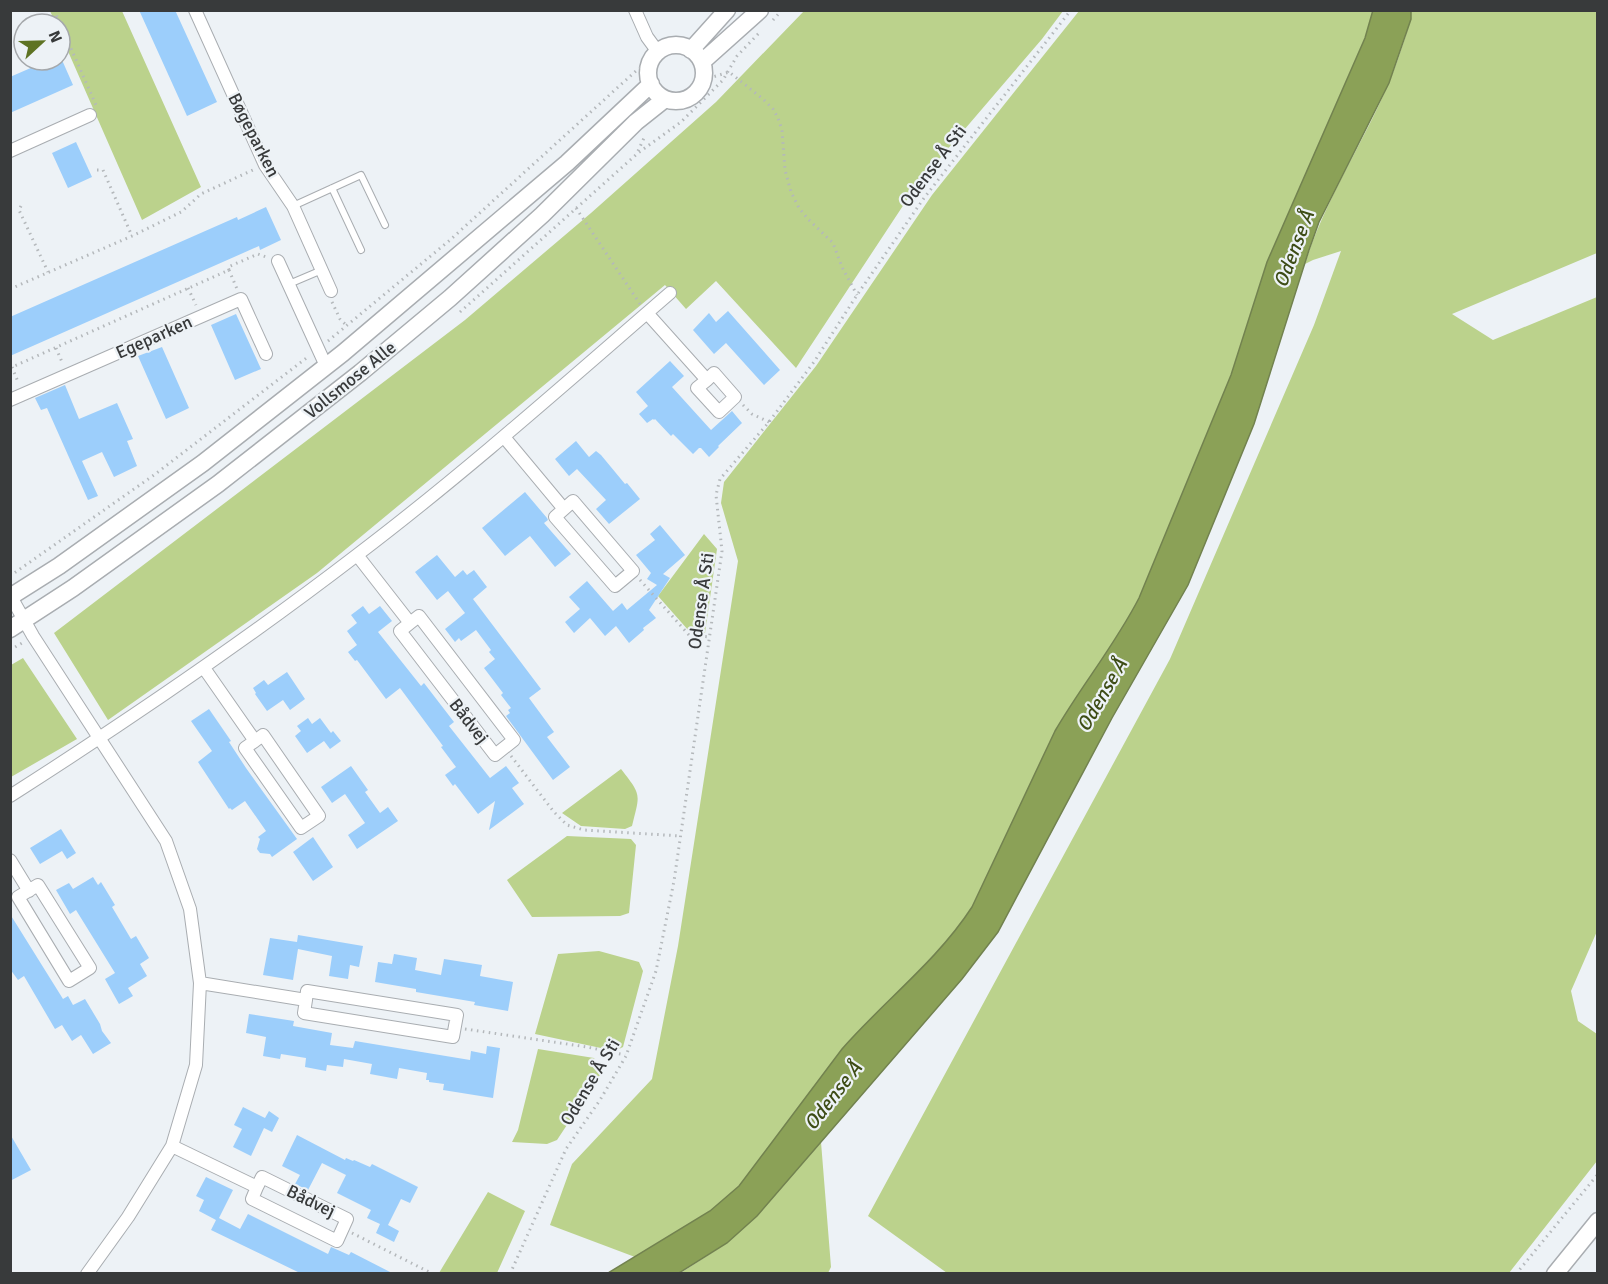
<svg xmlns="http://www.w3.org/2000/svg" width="1608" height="1284" viewBox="0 0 1608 1284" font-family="Signika,sans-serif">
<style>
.green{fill:#bbd28c}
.water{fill:#8ba157;stroke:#72824f;stroke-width:1.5}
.building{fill:#9ccefb}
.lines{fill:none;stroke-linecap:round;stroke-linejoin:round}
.lane-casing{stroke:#a9adb1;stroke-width:8}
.street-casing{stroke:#a9adb1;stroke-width:14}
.secondary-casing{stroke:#a9adb1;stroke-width:19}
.path{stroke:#b4b8bb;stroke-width:3;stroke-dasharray:1.5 4.5;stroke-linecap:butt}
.lane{stroke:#fff;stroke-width:6}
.street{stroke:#fff;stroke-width:12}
.secondary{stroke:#fff;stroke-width:16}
.labels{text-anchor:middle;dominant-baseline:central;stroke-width:4.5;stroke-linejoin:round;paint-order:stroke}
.street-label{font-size:18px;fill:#383a3b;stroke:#edf2f6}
.water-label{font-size:20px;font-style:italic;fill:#3d4c15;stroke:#edf2f6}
</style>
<rect width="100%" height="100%" fill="#edf2f6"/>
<path class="green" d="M 50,11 L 122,11 L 201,187 L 142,220 L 60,33 L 60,24 L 56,24 Z
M 804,11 L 1063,11 L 1042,39 L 916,186 L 796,368 L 716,281 L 686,309 L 665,285 L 317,573 L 108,720 L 54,633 L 465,320 L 591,213 L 716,102 Z
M 1079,11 L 1373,11 L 1365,38 L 1267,262 L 1231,375 L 1139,598 C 1115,645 1081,686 1055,731 L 972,907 L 961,924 L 739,1186 L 710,1211 L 635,1257 L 550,1225 L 572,1164 L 652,1079 L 678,946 L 738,561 L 721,503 L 724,482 L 816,366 L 932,195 Z
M 1411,11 L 1597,11 L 1597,253 L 1452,314 L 1493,340 L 1597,297 L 1598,929 L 1571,991 L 1578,1021 L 1597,1034 L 1597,1161 L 1509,1273 L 947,1273 L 868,1216 L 1170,659 L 1314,325 L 1341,251 L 1313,260 L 1305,264 C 1327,192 1373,130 1398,59 C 1403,43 1410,27 1411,11 Z
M 704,534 L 717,549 L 705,633 L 689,631 L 658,596 Z
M 23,658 L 77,739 L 11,777 L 11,665 Z
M 621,769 C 642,796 640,793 632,826 L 625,829 L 581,826 L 562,813 Z
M 567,836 L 631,839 L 636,845 L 629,913 L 620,916 L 532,917 L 507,880 Z
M 599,951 L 639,962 L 643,971 L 623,1047 L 615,1051 L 535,1034 L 558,954 Z
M 538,1049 L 594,1058 L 602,1072 L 557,1140 L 547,1144 L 512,1142 L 518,1130 Z
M 821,1142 L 831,1267 L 828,1273 L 679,1274 L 727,1243 L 757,1216 Z
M 488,1192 L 525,1211 L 497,1273 L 439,1273 Z"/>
<path class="water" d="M 1373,10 L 1411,11 L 1411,19 L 1389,83 L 1319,222 L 1309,250 L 1254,424 L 1188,585 L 1112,718 L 998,932 L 962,979 L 757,1216 L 727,1243 L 679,1273 L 608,1273 L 710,1211 L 739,1186 L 842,1049 C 884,1001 937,961 972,907 L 1055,731 C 1081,686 1115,645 1139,598 L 1231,375 L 1267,262 L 1365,38 Z"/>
<path class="building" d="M 139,10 L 175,10 L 217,102 L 187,116 Z
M 49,60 L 62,60 L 73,85 L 10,113 L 10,77 Z
M 76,142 L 92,177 L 68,188 L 52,153 Z
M 266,207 L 281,240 L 260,250 L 259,246 L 10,356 L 10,317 L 237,217 L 238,220 Z
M 728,311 L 780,370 L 764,385 L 726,343 L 714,354 L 693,330 L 709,313 L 716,322 Z
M 236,314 L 261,369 L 235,380 L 211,325 Z
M 162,347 L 189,408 L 166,419 L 138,356 Z
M 670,361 L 684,376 L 672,387 L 711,430 L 732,411 L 742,423 L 718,446 L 719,447 L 709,457 L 701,448 L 699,448 L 693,454 L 673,434 L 671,436 L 655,419 L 654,420 L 653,419 L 647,423 L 639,414 L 648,406 L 636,392 Z
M 65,385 L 79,419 L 117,403 L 133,439 L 127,441 L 137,466 L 114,477 L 102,452 L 82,461 L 98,496 L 88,500 L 47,408 L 41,410 L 35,398 Z
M 576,441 L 589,457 L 596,451 L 601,455 L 625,484 L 627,483 L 640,499 L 609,524 L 596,509 L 606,500 L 577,469 L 569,476 L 555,459 Z
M 525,492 L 547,518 L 548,520 L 544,523 L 571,554 L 555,567 L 530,536 L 505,556 L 482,528 Z
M 660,525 L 685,555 L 663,574 L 670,578 L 649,610 L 656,618 L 643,628 L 644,630 L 629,643 L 616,626 L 605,636 L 590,618 L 574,633 L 565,622 L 580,609 L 569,597 L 587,581 L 613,611 L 622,603 L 627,610 L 657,585 L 647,579 L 651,573 L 636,555 L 655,540 L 650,534 Z
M 437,555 L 455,577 L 463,570 L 467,575 L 474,570 L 487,587 L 473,599 L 541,689 L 529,698 L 554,732 L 547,737 L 570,767 L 553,780 L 506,716 L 510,713 L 508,710 L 511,708 L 501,695 L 503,693 L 484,668 L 495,659 L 489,652 L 491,650 L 476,630 L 461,641 L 459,638 L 455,642 L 445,629 L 465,613 L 448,591 L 437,600 L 415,572 Z
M 363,606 L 369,614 L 380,606 L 392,621 L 378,632 L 421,686 L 424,683 L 454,722 L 449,726 L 490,778 L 506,766 L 519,783 L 512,788 L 524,804 L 489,830 L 495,801 L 478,814 L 455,784 L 453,786 L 445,775 L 456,767 L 441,747 L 443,746 L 400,688 L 386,699 L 357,660 L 355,661 L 348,652 L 357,645 L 347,631 L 357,623 L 351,615 Z
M 287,672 L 305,699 L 290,710 L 283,700 L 267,711 L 255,694 L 256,693 L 253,688 L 264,680 L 268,685 Z
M 209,709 L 231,741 L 229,742 L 246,768 L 297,839 L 272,857 L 270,854 L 260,853 L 257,849 L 260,839 L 258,837 L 266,831 L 245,801 L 232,810 L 230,808 L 229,809 L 198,762 L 212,751 L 191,721 Z
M 308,718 L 312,724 L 320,718 L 331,733 L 333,731 L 341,741 L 330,749 L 324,741 L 307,753 L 295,736 L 301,731 L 297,726 Z
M 351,766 L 368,790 L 365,792 L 380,813 L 388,807 L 398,821 L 357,849 L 348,835 L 365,823 L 345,794 L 332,803 L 321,787 Z
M 61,829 L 76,853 L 67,859 L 62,851 L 40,864 L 30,848 Z
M 313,837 L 333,867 L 313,881 L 293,852 Z
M 93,877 L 98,885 L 101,882 L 115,905 L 112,907 L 131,939 L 136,936 L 149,958 L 140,964 L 147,976 L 128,988 L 133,996 L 119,1004 L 105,979 L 115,973 L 76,910 L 70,914 L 56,890 L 69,883 L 73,889 Z
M 10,914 L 63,999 L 68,996 L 73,1005 L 85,999 L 100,1024 L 102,1031 L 111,1043 L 93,1054 L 81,1035 L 72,1041 L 62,1025 L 55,1029 L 24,976 L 18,980 L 10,969 Z
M 298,935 L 363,946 L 359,967 L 350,965 L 348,979 L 329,976 L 332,956 L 298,949 L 293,980 L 263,975 L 270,938 L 297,942 Z
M 394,954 L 417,958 L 415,970 L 441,975 L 444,959 L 482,965 L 480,976 L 513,982 L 508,1011 L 474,1005 L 475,1002 L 416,992 L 416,989 L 375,982 L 378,962 L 392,964 Z
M 249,1014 L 294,1021 L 293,1026 L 332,1033 L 330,1045 L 353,1048 L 355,1041 L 470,1060 L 471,1051 L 486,1054 L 487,1046 L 500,1048 L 493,1098 L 443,1090 L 444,1084 L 429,1082 L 429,1080 L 426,1080 L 427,1073 L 399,1068 L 397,1079 L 370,1074 L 372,1064 L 344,1059 L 343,1067 L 327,1065 L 326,1071 L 305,1067 L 306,1058 L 281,1054 L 280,1059 L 263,1056 L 266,1037 L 246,1033 Z
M 243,1107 L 265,1118 L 269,1111 L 279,1118 L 272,1132 L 264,1128 L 251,1156 L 233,1147 L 242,1129 L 234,1125 Z
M 10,1134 L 31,1170 L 10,1181 Z
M 297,1135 L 345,1160 L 346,1158 L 353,1161 L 354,1160 L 370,1167 L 372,1164 L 418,1187 L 410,1203 L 401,1199 L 388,1225 L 399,1231 L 394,1242 L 376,1233 L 380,1224 L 367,1218 L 371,1210 L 337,1193 L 346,1175 L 322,1163 L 308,1190 L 295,1184 L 300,1175 L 282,1166 Z
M 206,1177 L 233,1190 L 219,1218 L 240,1229 L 248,1214 L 328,1254 L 331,1247 L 349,1255 L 351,1252 L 394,1274 L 302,1274 L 211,1230 L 216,1220 L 199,1211 L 204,1200 L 196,1196 Z"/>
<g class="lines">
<defs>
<path id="lane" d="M 332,188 L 361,250
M 293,206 L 361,175 L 385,225
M 289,284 L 322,270"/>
<path id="street" d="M 195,10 L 265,165 L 293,206 L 331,291
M 635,10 L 647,37 L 658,52
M 10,151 L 90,115
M 278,261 L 326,366
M 647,313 L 707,380 L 714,373 L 735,397 L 719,412 L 697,388 L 707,380
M 10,400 L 241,299 L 266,354
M 504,437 L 564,509 L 573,501 L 633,571 L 615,586 L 555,517 L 564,509
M 357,555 L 410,623 L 419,616 L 514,740 L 495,755 L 400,631 L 410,623
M 10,595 L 33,636 L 166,841 L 190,909 L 200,983 L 196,1065 L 172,1146 L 128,1217 L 87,1274
M 204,668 L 255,741 L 263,735 L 319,816 L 301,828 L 245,748 L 255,741
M 10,796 C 129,720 245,641 357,555 C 465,473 567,382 670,293
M 10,860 L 29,891
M 38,885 L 90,968 L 69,981 L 18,897 Z
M 200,983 L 306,1000 L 304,1013 L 453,1037 L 457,1015 L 307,991 L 306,1000
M 172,1146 L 257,1187 L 252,1199 L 337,1241 L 347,1219 L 262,1177 L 257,1187"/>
<path id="secondary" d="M648 73a28 28 0 1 1 56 0a28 28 0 1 1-56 0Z
M 691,50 L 727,10
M 702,62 L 760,10
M 10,597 L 59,566 L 203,463 L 343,353 L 567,163 L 651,84
M 10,629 L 73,588 L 218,484 L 360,373 L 450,298 L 542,215 L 636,122 L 665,99
M 1555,1274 L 1598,1221"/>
</defs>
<use href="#lane" class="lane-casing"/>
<use href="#street" class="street-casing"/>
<use href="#secondary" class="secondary-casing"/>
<path class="path" d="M 54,10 L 96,105
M 10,12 L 14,10
M 773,20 L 782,10
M 703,80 L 729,72 L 763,99 L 773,109 L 778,118 L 782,130 L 785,170 L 791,192 L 799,208 L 808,219 L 833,243 L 842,267 L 857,295
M 638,151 L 644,138
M 97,170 L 103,170 L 132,236
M 21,206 L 19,210 L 48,272
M 576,208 L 640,304
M 229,270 L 228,267 L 258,254 L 266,257
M 188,288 L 196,305
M 10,289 L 132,236 L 181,212 L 201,194 L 255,169
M 332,302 L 340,319 L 347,326
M 460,312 L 638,153 L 681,122 L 723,80 L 737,56 L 759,33
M 328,341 L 450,240 L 638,69 L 651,62
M 56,348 L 62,362
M 12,367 L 18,382
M 10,368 L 229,270 L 237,289
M 743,405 L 752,414 L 769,422
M 10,576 L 154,475 L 309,356
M 640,580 L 689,635 L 710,637
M 10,650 L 22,643
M 511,756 L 554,812 L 567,825 L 584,830 L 681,836
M 465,1029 L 587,1047 L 625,1055
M 352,1233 L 433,1274
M 510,1274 L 566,1149 L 600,1100 L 626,1056 L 656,971 L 674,881 L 722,551 L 716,495 L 720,479 L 769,422 L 814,362 L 857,295 L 924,198 L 1071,10
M 1516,1274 L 1598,1174"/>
<use href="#lane" class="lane"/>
<use href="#street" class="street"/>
<use href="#secondary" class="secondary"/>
</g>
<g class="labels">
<g class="street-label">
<text transform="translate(254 135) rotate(63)">Bøgeparken</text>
<text transform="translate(933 166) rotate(-53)">Odense Å Sti</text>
<text transform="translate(154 337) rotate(-24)">Egeparken</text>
<text transform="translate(350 380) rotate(-39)">Vollsmose Alle</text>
<text transform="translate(701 601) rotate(-82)">Odense Å Sti</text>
<text transform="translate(469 721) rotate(52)">Bådvej</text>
<text transform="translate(590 1082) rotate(-59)">Odense Å Sti</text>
<text transform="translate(311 1201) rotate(26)">Bådvej</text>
</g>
<g class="water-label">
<text transform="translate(1294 249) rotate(-69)">Odense Å</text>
<text transform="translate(1102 695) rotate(-60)">Odense Å</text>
<text transform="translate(833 1096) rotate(-52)">Odense Å</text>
</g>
</g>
<rect width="1608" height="1284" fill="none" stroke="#383a3b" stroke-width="24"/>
<g transform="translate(42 42) rotate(68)"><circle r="28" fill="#edf2f6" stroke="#a5a8ab" stroke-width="1.5"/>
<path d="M0-4.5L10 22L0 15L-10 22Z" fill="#5e7323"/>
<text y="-9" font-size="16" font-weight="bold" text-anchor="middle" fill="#383a3b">N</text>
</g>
</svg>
